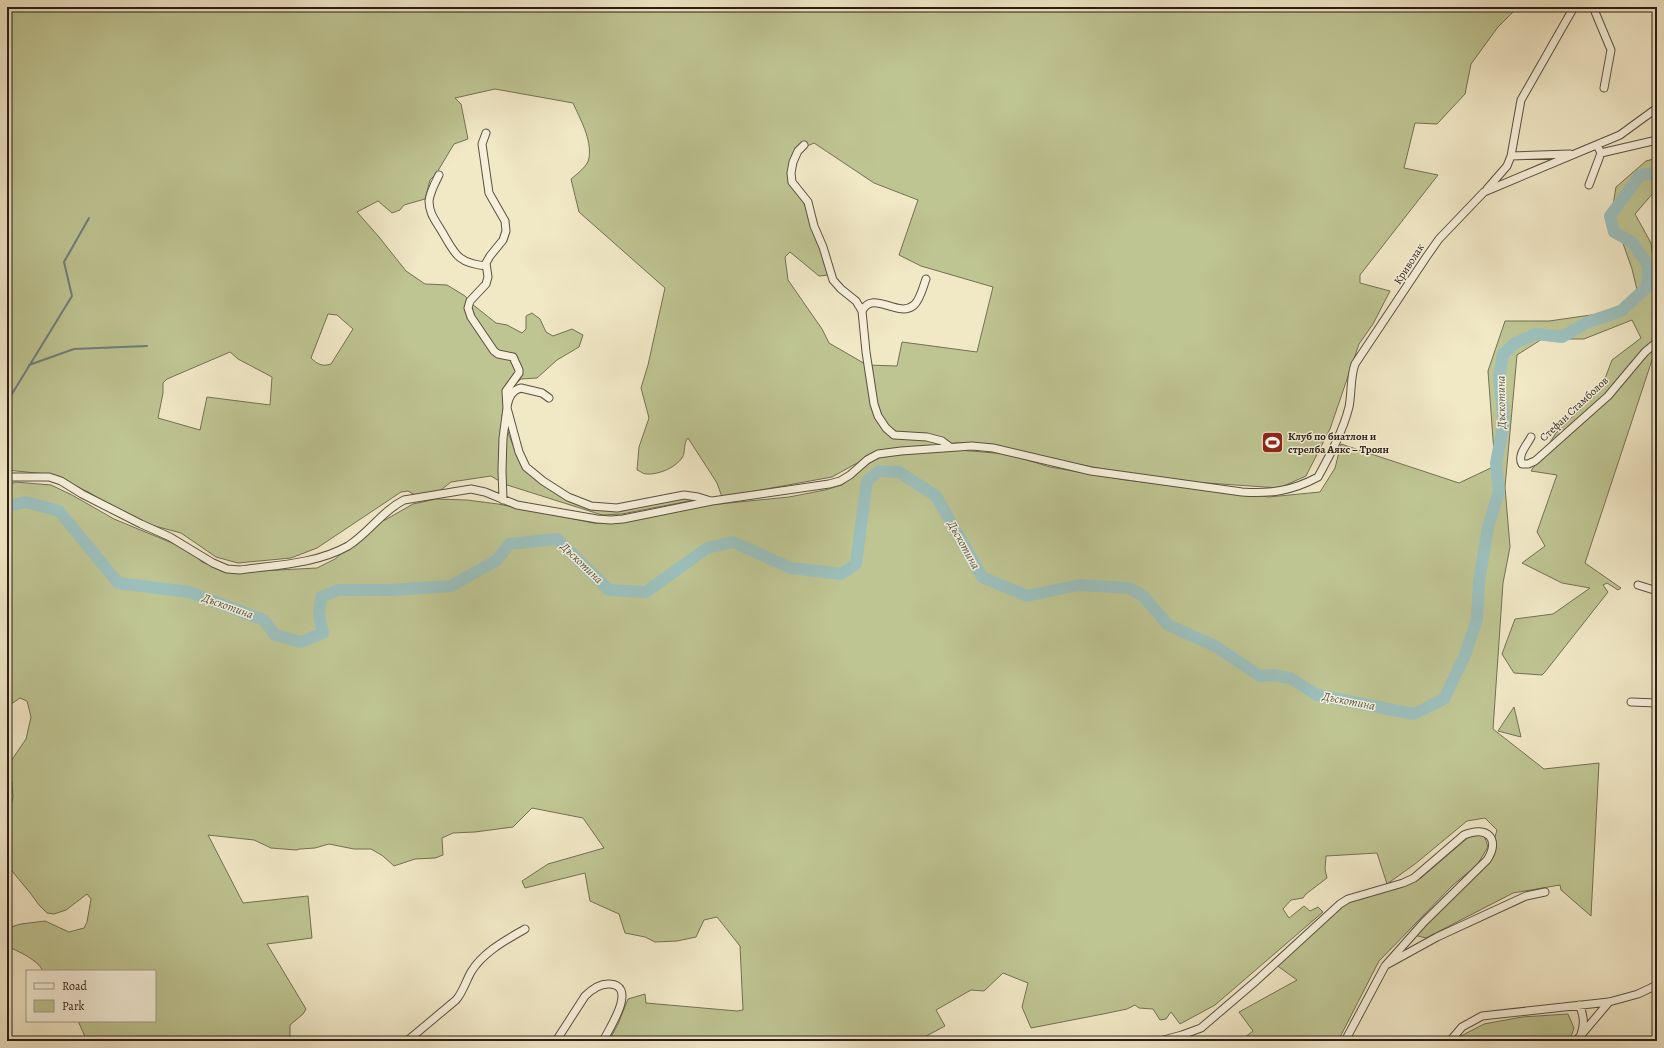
<svg xmlns="http://www.w3.org/2000/svg" width="1664" height="1048" viewBox="0 0 1664 1048" font-family="Alegreya,serif">
<style>
.green{fill:#bec492;stroke:#737054;fill-rule:evenodd}
.lines{fill:none;stroke-linecap:round;stroke-linejoin:round}
.stream{stroke:#6e7e7a;stroke-width:2}
.river{stroke:#9cbfbc;stroke-width:12}
.minor-casing{stroke:#5a5043;stroke-width:9}
.minor{stroke:#f6f0da;stroke-width:7}
.labels{text-anchor:middle;dominant-baseline:central;stroke-width:3;stroke-linejoin:round;paint-order:stroke}
.street-label{font-size:11px;fill:#281d17;stroke:#f6f0da}
.poi-label{font-size:11px;font-weight:bold;fill:#281d17;stroke:#f6f0da;text-anchor:start}
.water-label{font-size:12px;font-style:italic;fill:#515651;stroke:#f6f0da}
</style>
<rect width="100%" height="100%" fill="#f1e8c6"/>
<filter id="stains"><feTurbulence type="fractalNoise" baseFrequency=".005" numOctaves="4"/><feColorMatrix values="0 0 0 0 .2 0 0 0 0 .09 0 0 0 0 .02 0 0 0 .5 -.17"/></filter>
<radialGradient id="worn" r=".72"><stop offset=".6" stop-color="#630" stop-opacity="0"/><stop offset="1" stop-color="#630" stop-opacity=".3"/></radialGradient>
<path class="green" d="M 7,7 L 1518,7 L 1498,27 L 1471,64 L 1465,94 L 1437,124 L 1415,123 L 1404,168 L 1438,175 L 1360,275 L 1360,283 L 1390,291 L 1373,324 L 1359,344 L 1330,429 L 1306,476 L 1279,488 L 1192,482 L 1139,476 L 1082,465 L 1049,461 L 990,444 L 956,443 L 916,447 L 875,453 L 832,477 L 722,497 L 717,483 L 688,438 C 683,443 686,452 682,458 C 675,468 658,475 646,474 C 643,474 640,471 637,470 L 639,447 L 649,418 L 641,388 L 648,365 L 665,288 L 579,212 L 571,179 C 577,174 588,166 589,158 C 592,139 580,119 573,103 L 495,89 L 455,98 L 461,104 L 468,139 L 454,144 L 436,174 L 430,180 L 425,199 L 404,205 L 400,210 L 392,213 L 378,201 L 357,212 L 379,237 L 406,271 L 425,284 L 447,285 L 465,296 L 472,304 L 496,323 L 507,325 L 522,333 L 526,329 L 526,316 L 532,313 L 540,319 L 546,332 L 553,336 L 572,329 L 583,335 L 579,347 L 557,360 L 537,378 L 521,379 L 506,392 L 502,416 L 518,459 L 557,492 L 612,509 L 679,498 L 694,500 L 622,514 L 602,515 L 504,484 L 491,476 L 451,482 L 441,490 L 415,495 L 408,491 L 401,492 L 317,548 L 291,558 L 238,563 L 216,557 L 181,533 L 136,521 L 90,493 L 66,481 L 46,474 L 7,470 ZM 814,143 L 874,183 L 918,200 L 899,255 L 921,266 L 993,287 L 977,352 L 902,342 L 897,366 L 867,365 L 829,343 L 822,329 L 788,280 L 785,257 L 790,252 L 819,276 L 829,275 L 828,261 L 791,172 C 794,159 802,147 814,143 ZM 328,314 L 337,315 L 353,329 L 331,364 C 322,367 317,364 311,358 ZM 230,352 L 238,359 L 272,377 L 270,405 L 207,397 L 200,430 L 158,418 L 163,393 L 163,383 L 167,379 Z
M 1657,158 L 1657,190 L 1654,192 L 1635,214 L 1651,243 L 1657,290 L 1657,345 L 1585,563 L 1621,588 L 1618,590 L 1607,583 L 1603,585 L 1608,592 L 1545,672 L 1542,675 L 1514,673 L 1502,654 L 1515,619 L 1553,614 L 1590,588 L 1562,583 L 1522,563 L 1545,546 L 1537,532 L 1557,475 L 1531,471 L 1556,433 L 1601,389 L 1612,360 L 1641,338 L 1632,320 L 1584,339 L 1542,339 L 1517,355 L 1505,487 L 1510,547 L 1503,583 L 1493,729 L 1544,769 L 1599,763 L 1591,916 L 1561,890 L 1560,885 L 1513,893 L 1426,938 L 1414,935 L 1489,857 L 1497,830 L 1485,818 L 1467,821 L 1415,864 L 1387,884 L 1377,853 L 1326,856 L 1325,869 L 1327,878 L 1306,894 L 1303,898 L 1291,900 L 1283,909 L 1289,918 L 1304,906 L 1310,911 L 1318,907 L 1323,912 L 1215,1005 L 1180,1024 L 1171,1012 L 1166,1019 L 1160,1020 L 1153,1009 L 1139,1008 L 1135,1005 L 1127,1009 L 1103,1014 L 1031,1028 L 1022,1007 L 1028,983 L 1003,973 L 984,991 L 971,990 L 936,1010 L 945,1026 L 917,1041 L 609,1041 L 618,1024 L 628,999 L 645,994 L 646,1003 L 737,1011 L 743,1010 L 740,946 L 717,917 L 704,920 L 696,937 L 677,941 L 655,942 L 645,937 L 625,933 L 619,914 L 590,901 L 585,873 L 525,888 L 522,881 L 548,864 L 604,848 L 583,818 L 532,808 L 513,827 L 475,832 L 453,833 L 442,838 L 443,855 L 435,858 L 415,859 L 394,866 L 383,856 L 371,849 L 354,849 L 329,844 L 315,848 L 300,849 L 296,850 L 271,848 L 254,840 L 208,835 L 243,903 L 308,896 L 312,938 L 267,944 L 306,1009 L 303,1014 L 290,1025 L 290,1041 L 167,1041 L 159,1040 L 159,1041 L 87,1041 L 78,1021 L 155,1021 L 155,971 L 43,971 C 37,959 19,952 7,946 L 7,928 L 21,924 L 45,921 L 69,932 L 84,928 L 87,922 L 91,899 L 87,894 L 66,910 L 54,914 L 47,913 L 39,905 L 31,894 L 7,865 L 7,823 L 13,797 L 12,782 L 7,767 L 26,739 L 31,717 L 27,701 L 20,698 L 7,707 L 7,486 L 15,482 L 51,485 L 72,495 L 114,519 L 189,550 L 202,562 L 222,570 L 239,572 L 317,568 L 335,559 L 379,521 L 385,520 L 413,504 L 436,499 L 467,500 L 498,504 L 594,523 L 617,523 L 709,505 L 789,497 L 825,490 L 842,485 L 877,457 L 946,449 L 1007,454 L 1050,467 L 1126,480 L 1269,497 L 1320,492 L 1335,468 L 1341,444 L 1459,483 L 1495,466 L 1488,371 L 1505,321 L 1549,321 L 1598,314 L 1639,298 L 1632,269 L 1612,212 L 1616,187 L 1646,161 Z
M 1514,707 L 1521,737 L 1498,731 Z
M 1471,835 L 1484,835 L 1488,847 L 1477,865 L 1453,885 L 1379,961 L 1338,1041 L 1240,1041 L 1253,1031 L 1239,1012 L 1297,980 L 1275,964 L 1325,917 L 1350,901 L 1399,887 L 1421,878 Z
M 1568,1014 L 1574,1028 L 1572,1034 L 1567,1041 L 1466,1041 L 1461,1036 L 1484,1024 L 1522,1017 Z"/>
<g class="lines">
<path class="stream" d="M 29,365 L 74,349 L 147,346
M 7,402 L 72,296 L 64,262 L 89,218"/>
<path class="river" d="M 7,506 L 26,502 L 59,511 L 118,583 L 189,592 L 264,620 L 275,635 L 301,642 L 323,633 L 319,615 L 321,597 L 338,590 L 391,590 L 451,586 L 497,560 L 509,544 L 557,539 L 609,590 L 646,592 L 707,548 L 733,542 L 791,568 L 841,574 L 856,564 L 867,481 L 879,471 L 899,472 L 936,496 L 982,577 L 1027,596 L 1079,585 L 1129,588 L 1143,596 L 1168,625 L 1215,646 L 1260,676 L 1273,675 L 1290,678 L 1317,695 L 1414,714 L 1444,699 L 1465,655 L 1477,619 L 1479,582 L 1488,527 L 1499,492 L 1496,463 L 1504,422 L 1499,378 L 1503,354 L 1515,343 L 1536,334 L 1562,337 L 1588,322 L 1621,311 L 1647,287 L 1648,265 L 1632,242 L 1614,232 L 1610,216 L 1640,175 L 1657,173"/>
<defs>
<path id="minor" d="M 1593,7 L 1611,50 L 1604,88
M 486,133 L 482,144 L 489,193 L 505,221 L 506,231 L 503,240 L 490,256 L 486,263 L 488,277 L 486,284 L 470,301 L 468,308 L 471,317 L 494,351 L 498,354 L 513,357 L 519,370 L 519,373 L 506,391 L 507,408 L 503,438 L 502,470 L 503,500
M 804,145 L 798,151 L 793,162 L 791,173 L 792,182 L 808,202 L 814,226 L 823,247 L 833,280 L 841,289 L 856,301 L 862,311 L 866,352 L 874,404 L 878,416 L 886,428 L 894,435 L 927,437 L 942,441 L 950,447
M 1601,153 L 1657,140
M 1511,156 L 1570,154
M 439,175 C 435,183 430,192 429,201 C 429,213 435,220 441,230 C 455,253 456,263 486,266
M 1589,185 L 1601,153 L 1599,149
M 1487,189 L 1507,166 L 1511,156 L 1521,100 L 1574,7
M 862,311 C 873,289 898,319 914,305 C 920,300 923,287 926,279
M 549,398 L 542,393 L 521,388 C 512,390 508,399 507,408 L 519,452 L 526,467 L 543,481 L 568,497 L 591,506 L 617,508 L 684,495 L 698,497 L 711,501
M 1531,437 C 1527,445 1517,455 1522,464 L 1528,464 L 1535,461 L 1608,396 L 1645,352 L 1657,342
M 7,477 L 49,477 L 61,481 L 82,494 L 141,524 L 170,537 L 213,563 L 227,569 L 240,570 C 276,565 316,564 348,546 C 369,533 382,511 404,500 L 471,489 L 485,492 L 517,505 L 597,519 L 611,520 L 623,519 L 712,501 L 829,484 L 840,481 L 850,475 L 867,460 L 878,454 L 901,451 L 972,446 L 993,448 L 1091,471 L 1242,492 C 1270,494 1292,491 1318,477 C 1330,455 1343,431 1349,407 C 1352,392 1350,378 1355,364 L 1427,256 L 1439,239 L 1484,192 L 1620,135 L 1657,108
M 1638,585 L 1657,591
M 1631,702 L 1657,703
M 1388,964 L 1437,937 L 1526,896 L 1545,892
M 1579,1005 C 1584,1015 1585,1024 1581,1034
M 407,1041 L 456,1000 C 463,992 466,981 471,972 C 483,952 506,940 525,929
M 556,1041 L 585,996 C 592,989 600,983 610,984 C 638,986 609,1029 603,1041
M 1160,1041 L 1182,1035 L 1201,1028 L 1256,981 L 1340,904 L 1348,899 L 1403,883 L 1414,878 L 1464,835 C 1487,825 1501,839 1487,860 L 1424,922 L 1385,966 L 1345,1041
M 1450,1041 L 1462,1027 L 1482,1016 L 1609,1002 L 1638,994 L 1657,985
M 1576,1041 L 1609,1002"/>
</defs>
<use href="#minor" class="minor-casing"/>
<use href="#minor" class="minor"/>
</g>
<defs>
<symbol id="stadium-square" viewBox="-11 -11 22 22"><rect x="-9" y="-9" width="18" height="18" rx="4" fill="#8f2418" stroke="#f6f0da"/><path d="M0-5a6.5 5 0 1 0 0 10a6.5 5 0 1 0 0-10ZM-3.5-1.8h7v3.6h-7Z" fill="#fff"/></symbol>
</defs>
<g fill-rule="evenodd">
<use href="#stadium-square" x="1260" y="430" width="25" height="25"/>
</g>
<g class="labels">
<g class="street-label">
<text transform="translate(1409 264) rotate(-57)">Криволак</text>
<text transform="translate(1574 409) rotate(-43)">Стефан Стамболов</text>
</g>
<g class="poi-label">
<text x="1288" y="436">Клуб по биатлон и<tspan x="1288" dy="13">стрелба Аякс – Троян</tspan></text>
</g>
<g class="water-label">
<text transform="translate(1501 402) rotate(-91)">Дъскотина</text>
<text transform="translate(964 545) rotate(61)">Дъскотина</text>
<text transform="translate(582 563) rotate(44)">Дъскотина</text>
<text transform="translate(228 606) rotate(20)">Дъскотина</text>
<text transform="translate(1349 701) rotate(11)">Дъскотина</text>
</g>
</g>
<rect width="1664" height="1048" fill="none" stroke="#f1e8c6" stroke-width="24"/>
<rect x="8" y="8" width="1648" height="1032" fill="none" stroke="#281d17" stroke-width="2"/>
<rect x="12" y="12" width="1640" height="1024" fill="none" stroke="#281d17"/>
<rect x="26" y="970" width="130" height="52" fill="#f6f0da" stroke="#a49c8c"/>
<rect x="34" y="983" width="20" height="6" fill="#f6f0da" stroke="#a49c8c"/>
<text x="62" y="990" font-size="12" fill="#281d17">Road</text>
<rect x="34" y="1000" width="20" height="12" fill="#bec492" stroke="#a49c8c"/>
<text x="62" y="1010" font-size="12" fill="#281d17">Park</text>
<rect width="100%" height="100%" filter="url(#stains)"/>
<rect width="100%" height="100%" fill="url(#worn)"/>
</svg>
